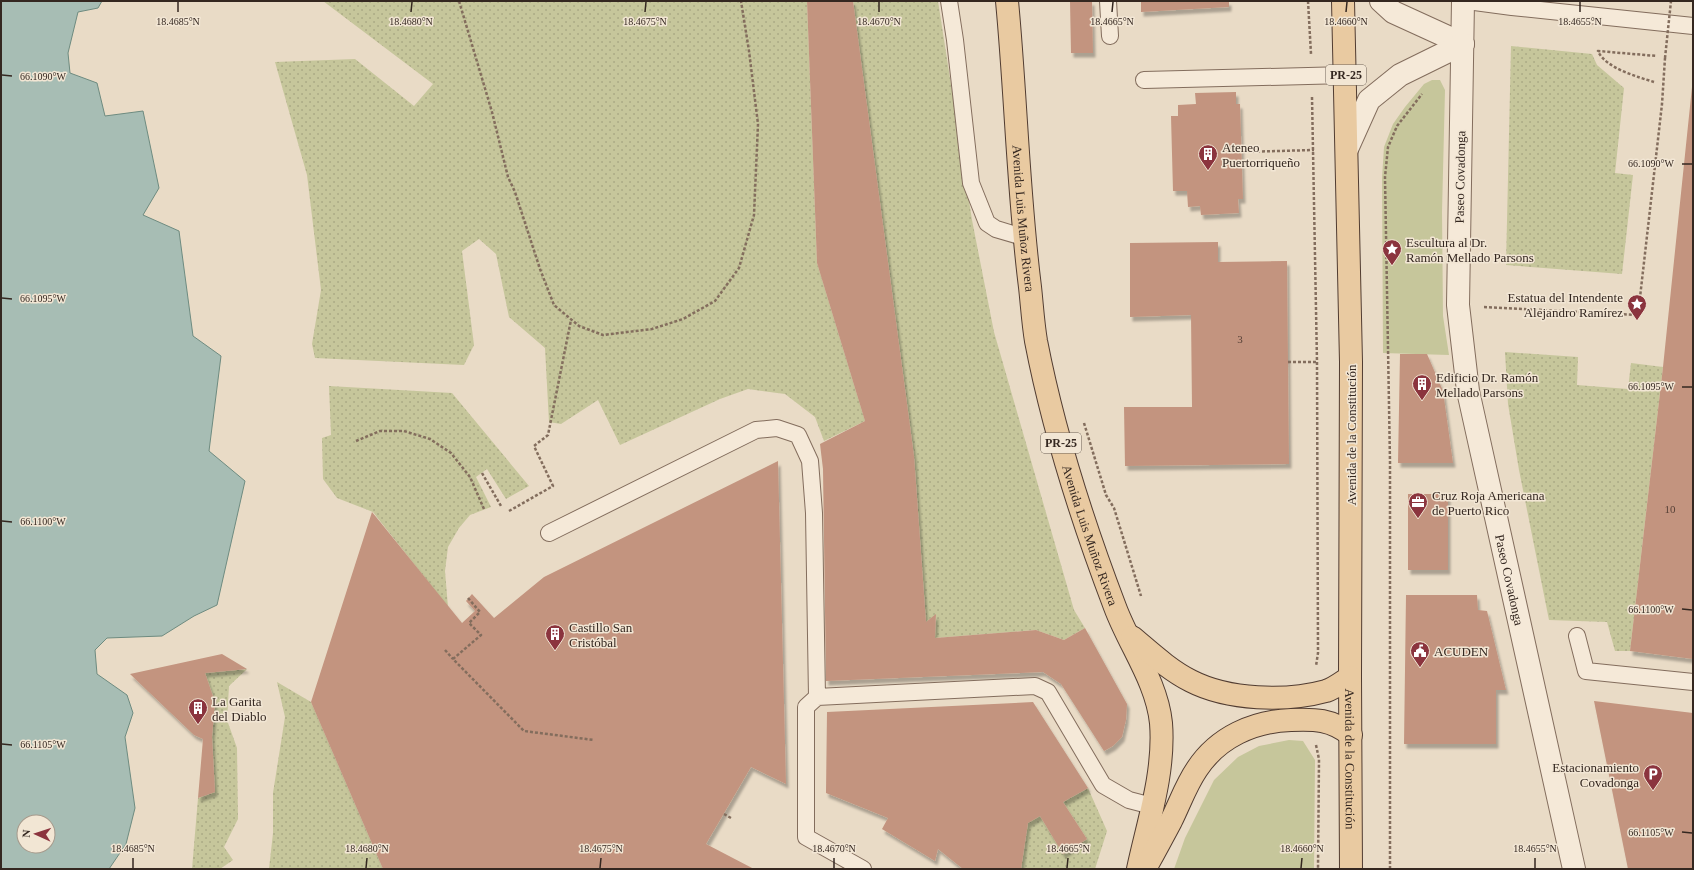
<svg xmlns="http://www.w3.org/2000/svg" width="1694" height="870" viewBox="0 0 1694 870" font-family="'Times New Roman',serif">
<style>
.grass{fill:url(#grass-dots)}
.green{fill:#c6c69b}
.water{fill:#a7bdb4;stroke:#6e8b80;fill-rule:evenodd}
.building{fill:#c3947f;filter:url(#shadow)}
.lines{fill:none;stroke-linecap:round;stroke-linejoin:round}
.service-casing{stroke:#836d5d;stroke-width:18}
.tertiary-casing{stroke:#836d5d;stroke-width:24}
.primary-casing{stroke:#513c31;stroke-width:24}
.path{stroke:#836d5d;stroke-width:2.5;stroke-dasharray:3 2;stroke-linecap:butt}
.service{stroke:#f5e9d8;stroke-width:16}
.tertiary{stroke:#f5e9d8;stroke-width:22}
.primary{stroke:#e9caa1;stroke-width:22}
.path-bridge{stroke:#836d5d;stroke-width:2.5;stroke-dasharray:3 2;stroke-linecap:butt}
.ticks{fill:none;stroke:#342720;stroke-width:1.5}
.labels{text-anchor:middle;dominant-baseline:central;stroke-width:3;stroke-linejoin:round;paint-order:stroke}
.number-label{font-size:11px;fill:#584238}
.shield{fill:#f2e6d4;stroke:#6d6056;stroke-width:1}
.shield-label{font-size:12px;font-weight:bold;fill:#342720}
.poi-label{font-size:13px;fill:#342720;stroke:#f2e6d4;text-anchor:start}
.street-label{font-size:13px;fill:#342720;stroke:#f2e6d4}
.ticks-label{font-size:10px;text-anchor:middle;fill:#342720;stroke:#f2e6d4;stroke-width:3;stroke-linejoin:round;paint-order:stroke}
</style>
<defs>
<pattern id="grass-dots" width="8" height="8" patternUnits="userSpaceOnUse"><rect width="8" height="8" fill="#c6c69b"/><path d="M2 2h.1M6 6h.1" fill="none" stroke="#abaa85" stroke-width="1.8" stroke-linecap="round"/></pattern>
<filter id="shadow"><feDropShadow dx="2.5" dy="4.5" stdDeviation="1" flood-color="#0004"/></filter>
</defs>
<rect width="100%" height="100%" fill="#e9dbc6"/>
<path class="grass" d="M 323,1 L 807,1 L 817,263 L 865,421 L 824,441 L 815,417 L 785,394 L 748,389 L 720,399 L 620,445 L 598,400 L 561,424 L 549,422 L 545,348 L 509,317 L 496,254 L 479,239 L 462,251 L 474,345 L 464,365 L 315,358 L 312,344 L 321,290 L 307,175 L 275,62 L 355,59 L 414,106 L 433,84 Z
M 853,1 L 938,1 L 972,220 L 994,332 L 1074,610 L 1085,628 L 1064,640 L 1036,630 L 935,638 L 936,615 L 926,622 L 914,456 Z
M 1511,46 L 1592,54 L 1597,65 L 1624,88 L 1615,173 L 1633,175 L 1622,274 L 1506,265 Z
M 1505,352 L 1578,357 L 1577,385 L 1628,389 L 1631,363 L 1663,367 L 1630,651 L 1615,651 L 1607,622 L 1549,620 L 1519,470 L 1508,404 Z
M 329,386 L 452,393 L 529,486 L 506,499 L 487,469 L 476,477 L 491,507 L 470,515 L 459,528 L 448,547 L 445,571 L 448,607 L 373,512 L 337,498 L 323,479 L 322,438 L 331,435 Z
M 247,669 L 229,686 L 227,720 L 237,748 L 238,819 L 224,847 L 233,860 L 220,869 L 192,869 L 198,798 L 215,792 L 212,737 L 215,702 L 205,673 Z
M 277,682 L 311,702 L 383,869 L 269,869 L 273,833 L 273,793 L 285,717 Z
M 1088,788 L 1107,831 L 1095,869 L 1021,869 L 1028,823 L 1040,816 L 1063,854 L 1087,839 L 1063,802 Z"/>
<path class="green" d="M 1432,80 L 1440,80 L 1445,90 L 1442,212 L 1443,316 L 1449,355 L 1383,353 L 1382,178 L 1384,147 L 1393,124 L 1405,107 L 1424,84 Z
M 1289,740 L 1303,741 L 1315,760 L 1314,869 L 1174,869 L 1185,838 L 1214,780 L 1238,757 L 1259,746 Z"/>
<path class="water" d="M 1,1 L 102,1 L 98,8 L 78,12 L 68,53 L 70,73 L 97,83 L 105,116 L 143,111 L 159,188 L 143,215 L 179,231 L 193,336 L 221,356 L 209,451 L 245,481 L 217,605 L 194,616 L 162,636 L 107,638 L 95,650 L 97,674 L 127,695 L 133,713 L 125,737 L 135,808 L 126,844 L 109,869 L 1,869 ZM 24,822 L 48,822 L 48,846 L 24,846 Z"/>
<path class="building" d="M 807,1 L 853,1 L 914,456 L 926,622 L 936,614 L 935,638 L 1036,630 L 1064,640 L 1085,628 L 1127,704 L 1126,720 L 1122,737 L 1113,746 L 1104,751 L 1061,684 L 1043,672 L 826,681 L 823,469 L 820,444 L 865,421 L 817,263 Z
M 1070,1 L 1092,1 L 1093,53 L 1071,53 Z
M 1141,1 L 1229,1 L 1229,7 L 1141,12 Z
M 1692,87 L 1693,87 L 1693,659 L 1630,651 L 1663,367 Z
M 1236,92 L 1236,104 L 1240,104 L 1243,199 L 1238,199 L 1239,213 L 1201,215 L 1200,206 L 1188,207 L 1187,191 L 1173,191 L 1171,116 L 1178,116 L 1178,105 L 1196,104 L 1195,93 Z
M 1218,242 L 1218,262 L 1287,261 L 1289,464 L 1125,466 L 1124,407 L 1192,407 L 1191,315 L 1130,317 L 1130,243 Z
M 1400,354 L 1427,354 L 1443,391 L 1453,463 L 1398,463 Z
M 778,461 L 786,784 L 751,767 L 706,844 L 754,869 L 383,869 L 311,702 L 372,512 L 462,623 L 475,611 L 466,601 L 472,594 L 494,618 L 544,577 Z
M 1408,494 L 1448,494 L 1448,570 L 1408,570 Z
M 1406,595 L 1477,595 L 1478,610 L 1487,611 L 1506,690 L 1496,690 L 1496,744 L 1404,744 Z
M 222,654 L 247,669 L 205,673 L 215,702 L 212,737 L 215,792 L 198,798 L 203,739 L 194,735 L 130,674 Z
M 1594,701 L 1693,713 L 1693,869 L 1628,869 Z
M 1033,702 L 1088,788 L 1063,802 L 1087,839 L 1063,854 L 1040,816 L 1028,823 L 1021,869 L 963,869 L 938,849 L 935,861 L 882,829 L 888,818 L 826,793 L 827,712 Z"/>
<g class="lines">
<defs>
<path id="service" d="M 949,1 L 955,40 L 971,183 L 987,223 L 996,229 L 1023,237
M 1108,1 L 1110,36
M 1467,1 L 1512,7 L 1693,26
M 1144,80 L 1346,75
M 549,533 L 756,430 L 777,428 L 798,435 L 810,461 L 814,513 L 817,697
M 1577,636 L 1586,671 L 1693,682
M 863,869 L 806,837 L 806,707 L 817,697 L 1035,686 L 1048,692 L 1103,785 L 1129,800 L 1152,806"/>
<g id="tertiary">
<path d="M 1381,1 L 1393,12 L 1463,44"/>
<path id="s1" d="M 1463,1 L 1458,305 L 1468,391 L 1574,869"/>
<path d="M 1347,149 L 1369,100 L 1400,75 L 1463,44"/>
</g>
<g id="primary">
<path id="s2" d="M 1007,1 C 1016,96 1018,192 1030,287 C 1032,305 1033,323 1036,341 C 1053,429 1083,523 1115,607 C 1129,645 1157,682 1161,723 C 1165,772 1148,822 1138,869"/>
<path id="s3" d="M 1343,1 L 1351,362 L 1350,677 L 1351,869"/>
<path d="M 1132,637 C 1150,652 1169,670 1191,681 C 1228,700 1286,702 1326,691 C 1335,688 1342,682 1350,677"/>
<path d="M 1146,867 C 1155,851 1163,836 1171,821 C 1180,803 1186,785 1197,769 C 1218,737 1254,721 1291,720 C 1315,719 1331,719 1351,735"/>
</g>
</defs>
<use href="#service" class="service-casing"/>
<use href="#tertiary" class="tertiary-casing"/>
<use href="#primary" class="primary-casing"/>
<path class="path" d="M 459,1 L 492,112 L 508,177 L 515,192 L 540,269 L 554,305 L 579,326 L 603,335 L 652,329 L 683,319 L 715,301 L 739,268 L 754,215 L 758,124 L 749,51 L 741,1
M 1308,1 L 1311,54
M 1654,82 C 1638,77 1605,68 1598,51 L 1657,56
M 1312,97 L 1317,362 L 1318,653 L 1316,666
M 1242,152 L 1314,150
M 1484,307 L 1638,315 L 1662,104 L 1665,58
M 1288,362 L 1317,362
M 1084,423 L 1106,495 L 1114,508 L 1141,596
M 356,441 L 380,431 L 404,431 L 430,439 L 451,453 L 470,477 L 484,509
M 482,473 L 501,506
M 509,511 L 553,486 L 534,446 L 548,435 L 571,320
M 468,598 L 480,612 L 469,623 L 481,635 L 453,659 L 524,731 L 594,740
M 445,650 L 453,659
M 1316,745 L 1319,759 L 1318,869
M 724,814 L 731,818
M 1390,869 L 1390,462 L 1385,177 L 1388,147 L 1397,126 L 1422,94"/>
<use href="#service" class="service"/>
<use href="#tertiary" class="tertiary"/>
<use href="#primary" class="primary"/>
<path class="path-bridge" d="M 1665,58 L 1671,1"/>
</g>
<path class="ticks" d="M 178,12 L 178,2M 411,12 L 412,2M 645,12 L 646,2M 879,12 L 879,2M 1112,12 L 1113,2M 1346,12 L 1347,2M 1580,12 L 1580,2M 2,75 L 12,76M 1682,164 L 1692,164M 2,298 L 12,299M 1682,387 L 1692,387M 2,521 L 12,522M 1682,609 L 1692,610M 2,744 L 12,745M 1682,832 L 1692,833M 133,868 L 133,858M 366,868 L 367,858M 600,868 L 601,858M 834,868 L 834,858M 1067,868 L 1068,858M 1301,868 L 1302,858M 1535,868 L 1535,858"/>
<defs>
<symbol id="building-pin" viewBox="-11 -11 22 30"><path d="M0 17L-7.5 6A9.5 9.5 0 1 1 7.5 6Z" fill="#8b343e" stroke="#f2e6d4"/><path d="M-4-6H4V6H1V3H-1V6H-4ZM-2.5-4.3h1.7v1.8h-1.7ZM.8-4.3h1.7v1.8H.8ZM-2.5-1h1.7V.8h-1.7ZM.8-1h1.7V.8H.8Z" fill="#fff"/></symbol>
<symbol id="sight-pin" viewBox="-11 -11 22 30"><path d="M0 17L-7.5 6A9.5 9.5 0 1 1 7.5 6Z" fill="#8b343e" stroke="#f2e6d4"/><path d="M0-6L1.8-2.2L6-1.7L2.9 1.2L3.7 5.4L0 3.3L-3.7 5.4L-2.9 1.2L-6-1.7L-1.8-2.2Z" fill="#fff"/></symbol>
<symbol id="office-pin" viewBox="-11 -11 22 30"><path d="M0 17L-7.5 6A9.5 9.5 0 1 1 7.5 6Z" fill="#8b343e" stroke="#f2e6d4"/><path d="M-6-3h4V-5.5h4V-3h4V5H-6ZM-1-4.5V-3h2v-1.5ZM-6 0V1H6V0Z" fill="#fff"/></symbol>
<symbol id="civic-pin" viewBox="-11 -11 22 30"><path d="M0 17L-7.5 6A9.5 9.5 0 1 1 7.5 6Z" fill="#8b343e" stroke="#f2e6d4"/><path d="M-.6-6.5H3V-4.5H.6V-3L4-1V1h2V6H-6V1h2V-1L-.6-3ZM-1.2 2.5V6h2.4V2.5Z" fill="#fff"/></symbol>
<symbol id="parking-pin" viewBox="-11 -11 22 30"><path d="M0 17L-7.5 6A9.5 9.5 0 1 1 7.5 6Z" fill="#8b343e" stroke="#f2e6d4"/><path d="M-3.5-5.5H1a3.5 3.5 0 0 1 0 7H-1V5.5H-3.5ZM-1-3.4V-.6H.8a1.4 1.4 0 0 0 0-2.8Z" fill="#fff"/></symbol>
</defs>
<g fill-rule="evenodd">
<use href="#building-pin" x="1197" y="143" width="22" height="30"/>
<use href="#sight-pin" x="1381" y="238" width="22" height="30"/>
<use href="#sight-pin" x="1626" y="293" width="22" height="30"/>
<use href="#building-pin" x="1411" y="373" width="22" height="30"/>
<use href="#office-pin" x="1407" y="491" width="22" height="30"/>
<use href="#building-pin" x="544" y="623" width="22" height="30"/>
<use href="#civic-pin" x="1409" y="640" width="22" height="30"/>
<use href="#building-pin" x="187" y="697" width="22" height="30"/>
<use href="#parking-pin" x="1642" y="763" width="22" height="30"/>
</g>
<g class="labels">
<g class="number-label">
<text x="1240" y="339">3</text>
<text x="1670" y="509">10</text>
</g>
<g class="shield">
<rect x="1326" y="65" width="40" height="20" rx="3"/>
<rect x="1041" y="433" width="40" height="20" rx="3"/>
</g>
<g class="shield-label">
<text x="1346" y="75">PR-25</text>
<text x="1061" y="443">PR-25</text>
</g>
<g class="poi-label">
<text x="1222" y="147">Ateneo<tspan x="1222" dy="15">Puertorriqueño</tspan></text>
<text x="1406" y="242">Escultura al Dr.<tspan x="1406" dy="15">Ramón Mellado Parsons</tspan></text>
<text x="1623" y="297" text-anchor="end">Estatua del Intendente<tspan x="1623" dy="15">Alejandro Ramírez</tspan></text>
<text x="1436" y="377">Edificio Dr. Ramón<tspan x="1436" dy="15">Mellado Parsons</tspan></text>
<text x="1432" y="495">Cruz Roja Americana<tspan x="1432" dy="15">de Puerto Rico</tspan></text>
<text x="569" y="627">Castillo San<tspan x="569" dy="15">Cristóbal</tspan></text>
<text x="1434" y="651">ACUDEN</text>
<text x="212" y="701">La Garita<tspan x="212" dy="15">del Diablo</tspan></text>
<text x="1639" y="767" text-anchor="end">Estacionamiento<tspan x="1639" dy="15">Covadonga</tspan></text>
</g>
<g class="street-label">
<text transform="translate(1460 177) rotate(-89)">Paseo Covadonga</text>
<text stroke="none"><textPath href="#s2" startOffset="218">Avenida Luis Muñoz Rivera</textPath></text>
<text transform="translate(1351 435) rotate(-90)">Avenida de la Constitución</text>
<text stroke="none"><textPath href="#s2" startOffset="543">Avenida Luis Muñoz Rivera</textPath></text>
<text stroke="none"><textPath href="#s1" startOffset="584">Paseo Covadonga</textPath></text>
<text stroke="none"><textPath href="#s3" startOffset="758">Avenida de la Constitución</textPath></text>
</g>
</g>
<g class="ticks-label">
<text x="178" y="25">18.4685°N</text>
<text x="411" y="25">18.4680°N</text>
<text x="645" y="25">18.4675°N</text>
<text x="879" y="25">18.4670°N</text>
<text x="1112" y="25">18.4665°N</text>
<text x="1346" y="25">18.4660°N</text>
<text x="1580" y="25">18.4655°N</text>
<text x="43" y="80">66.1090°W</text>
<text x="1651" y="167">66.1090°W</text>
<text x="43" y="302">66.1095°W</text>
<text x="1651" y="390">66.1095°W</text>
<text x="43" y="525">66.1100°W</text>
<text x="1651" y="613">66.1100°W</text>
<text x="43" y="748">66.1105°W</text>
<text x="1651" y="836">66.1105°W</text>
<text x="133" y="852">18.4685°N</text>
<text x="367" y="852">18.4680°N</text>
<text x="601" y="852">18.4675°N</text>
<text x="834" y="852">18.4670°N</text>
<text x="1068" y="852">18.4665°N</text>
<text x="1302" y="852">18.4660°N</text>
<text x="1535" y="852">18.4655°N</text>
</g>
<rect width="1694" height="870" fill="none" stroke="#342720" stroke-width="4"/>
<g transform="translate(36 834) rotate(273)"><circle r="19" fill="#f2e6d4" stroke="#a69a8c"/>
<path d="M0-3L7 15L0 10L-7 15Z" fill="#8b343e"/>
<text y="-6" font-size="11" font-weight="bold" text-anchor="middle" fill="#342720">N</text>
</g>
</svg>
